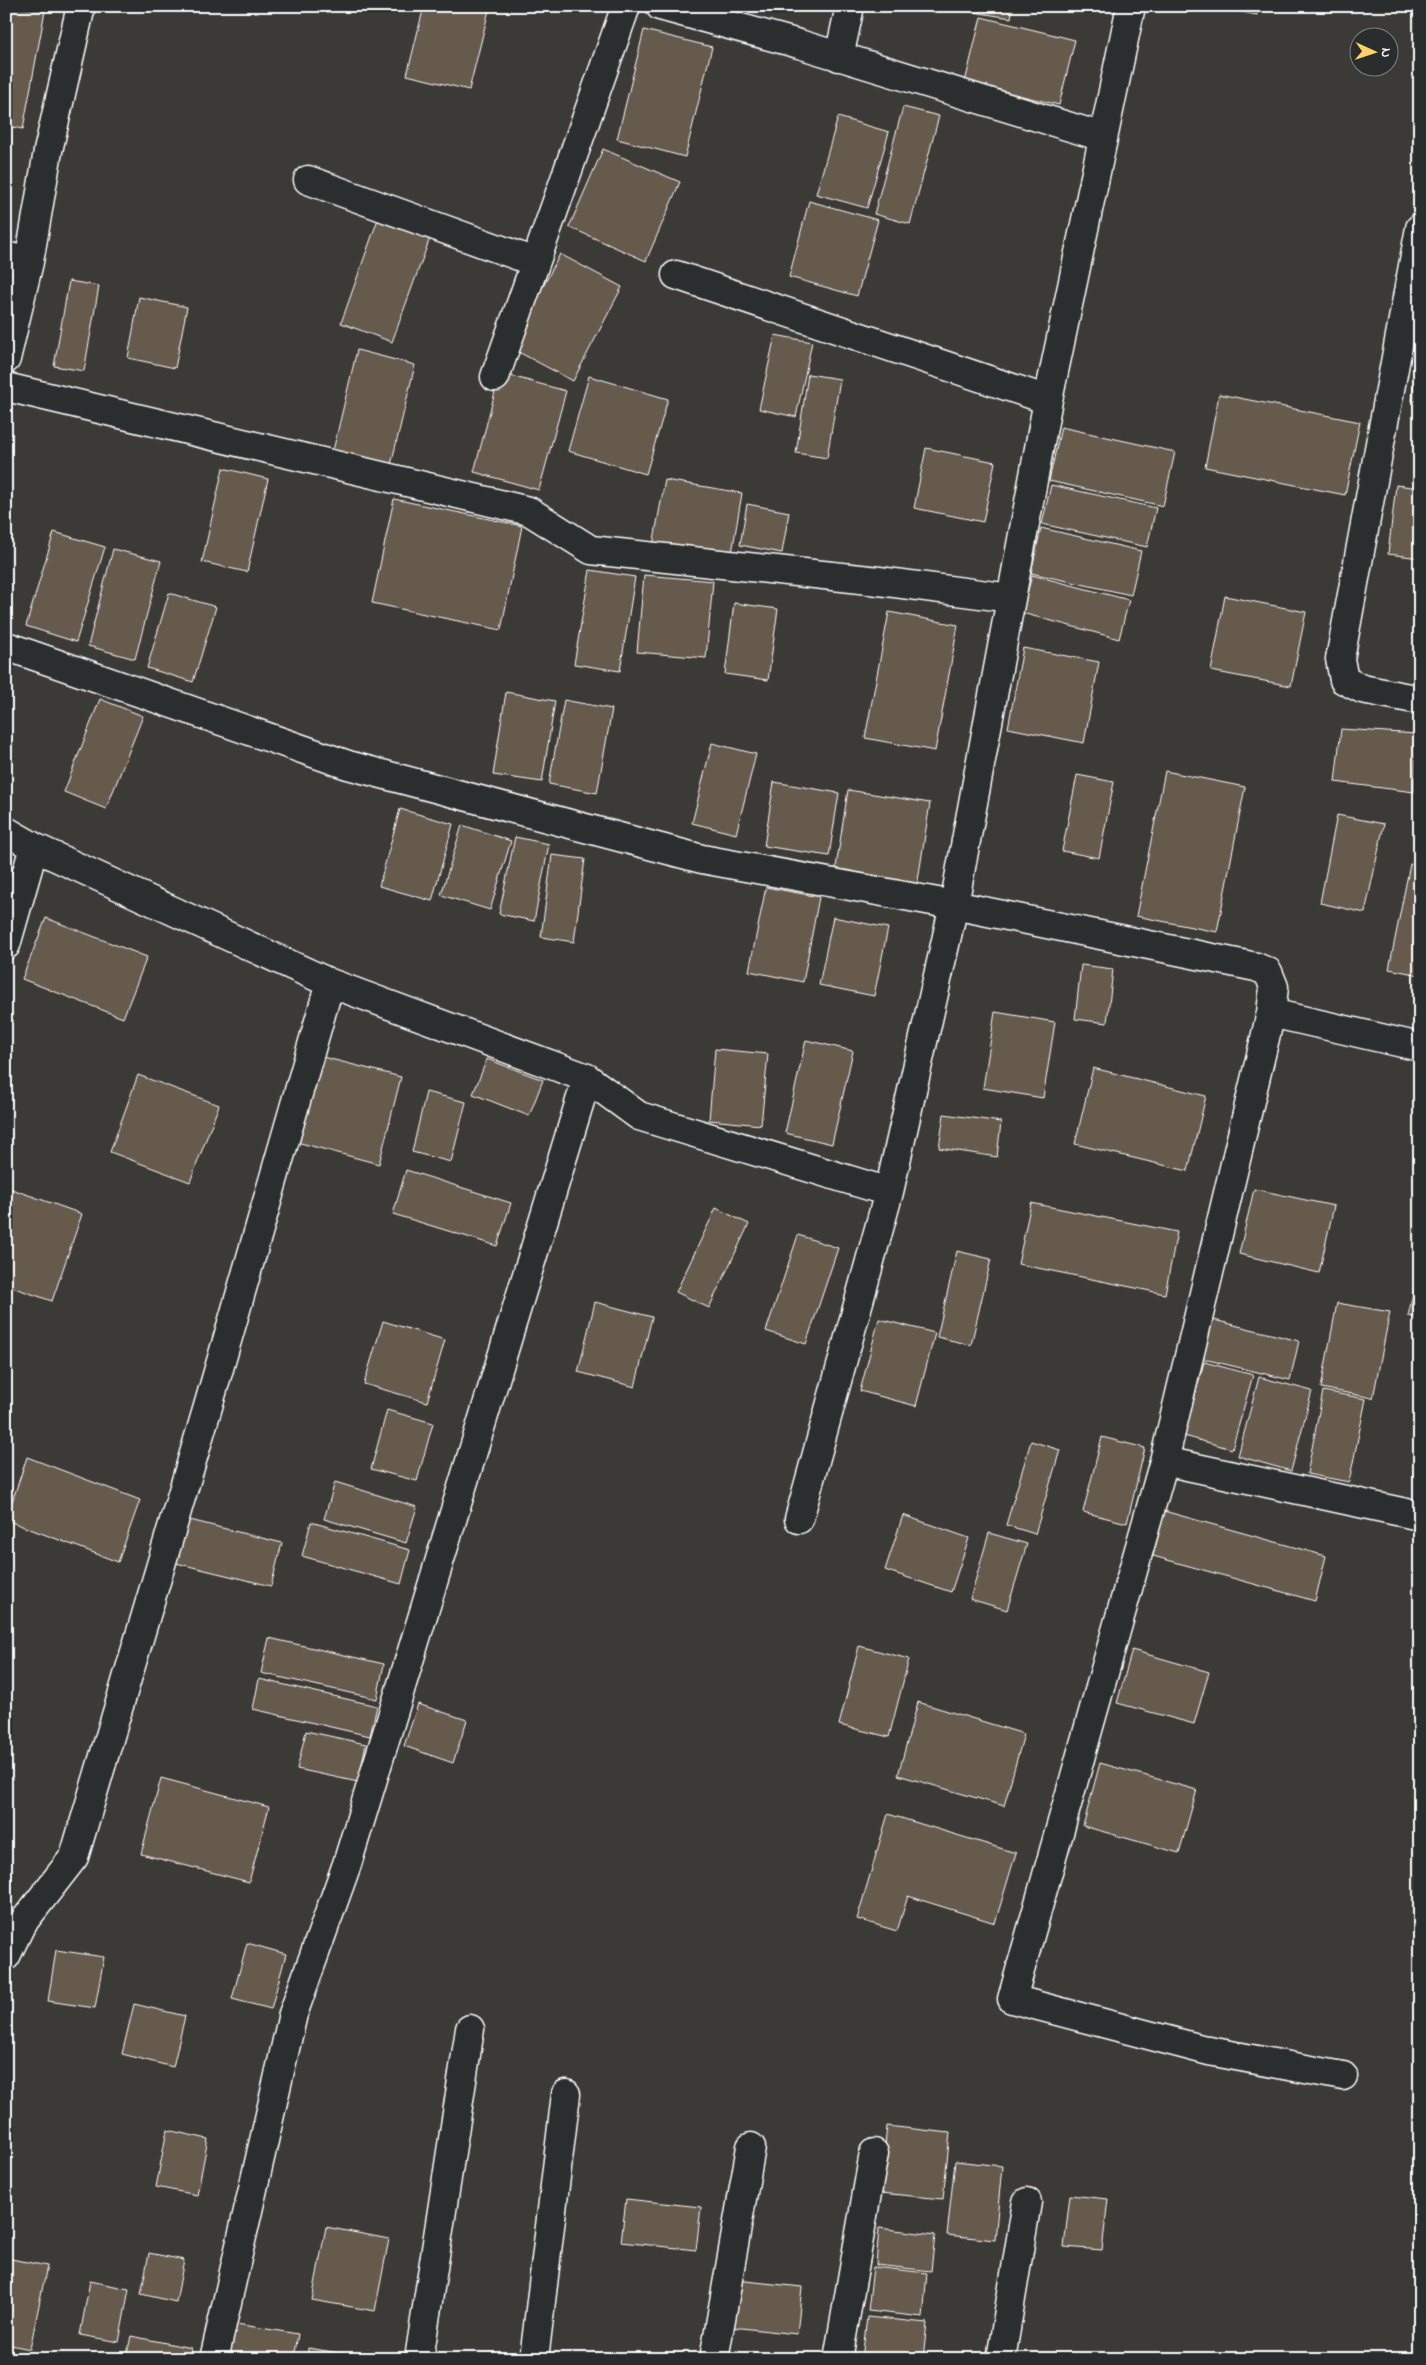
<svg xmlns="http://www.w3.org/2000/svg" width="1426" height="2365" viewBox="0 0 1426 2365" font-family="'Indie Flower',sans-serif">
<style>
.building{fill:#665a4d;stroke:#fff}
.lines{fill:none;stroke-linecap:round;stroke-linejoin:round}
.street-casing{stroke:#fff;stroke-width:31}
.street{stroke:#2a2d2e;stroke-width:28}
</style>
<rect width="100%" height="100%" fill="#3c3a37"/>
<filter id="ink" filterUnits="userSpaceOnUse"><feTurbulence type="fractalNoise" baseFrequency=".02" numOctaves="2"/><feDisplacementMap in="SourceGraphic" scale="10" xChannelSelector="R" yChannelSelector="G"/><feConvolveMatrix kernelMatrix="1 2 1 2 8 2 1 2 1" color-interpolation-filters="sRGB"/></filter>
<g filter="url(#ink)">
<path class="building" d="M 6,6 L 45,11 L 23,129 L 6,126 Z
M 424,6 L 473,6 L 489,10 L 469,90 L 407,75 Z
M 962,6 L 1013,6 L 1011,18 L 961,10 Z
M 1211,6 L 1258,6 L 1257,15 Z
M 981,17 L 1075,40 L 1059,105 L 965,82 Z
M 644,30 L 712,47 L 685,157 L 617,139 Z
M 903,107 L 939,116 L 910,224 L 874,214 Z
M 838,117 L 889,132 L 867,208 L 816,194 Z
M 603,149 L 680,182 L 646,261 L 569,227 Z
M 809,201 L 878,220 L 857,296 L 789,277 Z
M 378,219 L 430,238 L 392,342 L 341,323 Z
M 560,254 L 622,287 L 573,381 L 511,348 Z
M 69,281 L 99,286 L 84,371 L 54,366 Z
M 139,297 L 187,307 L 175,368 L 128,358 Z
M 775,335 L 812,342 L 796,417 L 759,409 Z
M 1419,340 L 1420,340 L 1420,402 L 1412,401 Z
M 357,350 L 415,365 L 390,469 L 332,455 Z
M 500,373 L 566,391 L 539,490 L 474,472 Z
M 808,374 L 840,379 L 827,458 L 796,453 Z
M 589,376 L 668,399 L 646,474 L 568,451 Z
M 1219,394 L 1360,422 L 1345,495 L 1205,467 Z
M 1061,427 L 1175,452 L 1163,506 L 1049,481 Z
M 926,448 L 995,462 L 983,522 L 914,508 Z
M 223,468 L 268,479 L 247,572 L 202,562 Z
M 665,480 L 742,493 L 731,559 L 653,545 Z
M 1051,485 L 1156,508 L 1147,547 L 1042,524 Z
M 1396,485 L 1420,488 L 1420,558 L 1388,554 Z
M 394,499 L 522,526 L 501,630 L 372,603 Z
M 747,504 L 789,512 L 782,553 L 740,545 Z
M 1041,528 L 1141,551 L 1131,595 L 1031,573 Z
M 54,532 L 105,547 L 76,642 L 26,626 Z
M 113,549 L 161,561 L 135,659 L 88,646 Z
M 590,570 L 635,577 L 620,671 L 574,664 Z
M 644,575 L 713,581 L 706,658 L 637,652 Z
M 1032,575 L 1129,600 L 1119,639 L 1022,613 Z
M 169,593 L 216,607 L 193,682 L 147,668 Z
M 1225,596 L 1306,612 L 1291,686 L 1211,671 Z
M 734,603 L 778,609 L 768,680 L 725,674 Z
M 889,612 L 958,625 L 935,751 L 865,738 Z
M 1023,648 L 1099,662 L 1084,743 L 1008,728 Z
M 506,692 L 555,701 L 542,782 L 493,775 Z
M 100,699 L 143,716 L 106,809 L 64,792 Z
M 564,700 L 612,709 L 597,793 L 549,784 Z
M 1341,729 L 1417,734 L 1414,792 L 1335,782 Z
M 712,743 L 756,754 L 736,834 L 692,823 Z
M 1165,771 L 1245,787 L 1217,932 L 1136,916 Z
M 1077,775 L 1114,782 L 1099,858 L 1062,851 Z
M 774,782 L 839,793 L 829,856 L 764,846 Z
M 848,790 L 930,803 L 917,887 L 835,874 Z
M 400,809 L 453,824 L 432,901 L 379,886 Z
M 1337,815 L 1384,824 L 1365,913 L 1320,903 Z
M 462,825 L 511,841 L 490,910 L 441,895 Z
M 515,837 L 549,844 L 534,921 L 499,914 Z
M 552,855 L 585,859 L 574,942 L 541,937 Z
M 1410,864 L 1420,866 L 1420,975 L 1389,969 Z
M 766,887 L 819,897 L 803,982 L 749,971 Z
M 833,917 L 888,928 L 874,996 L 819,985 Z
M 46,918 L 147,957 L 123,1018 L 22,979 Z
M 1081,965 L 1113,969 L 1107,1023 L 1075,1019 Z
M 995,1012 L 1055,1022 L 1043,1098 L 983,1088 Z
M 806,1040 L 853,1051 L 832,1144 L 785,1133 Z
M 715,1049 L 768,1054 L 761,1125 L 709,1120 Z
M 315,1055 L 401,1077 L 379,1164 L 293,1141 Z
M 487,1059 L 543,1080 L 529,1116 L 473,1094 Z
M 1093,1068 L 1206,1096 L 1188,1171 L 1075,1144 Z
M 138,1075 L 219,1105 L 190,1182 L 110,1152 Z
M 426,1092 L 466,1102 L 451,1162 L 412,1152 Z
M 944,1114 L 1001,1122 L 997,1157 L 939,1148 Z
M 406,1170 L 511,1203 L 497,1246 L 393,1214 Z
M 6,1187 L 82,1214 L 52,1301 L 6,1285 Z
M 1254,1189 L 1334,1206 L 1319,1273 L 1239,1254 Z
M 1031,1203 L 1177,1232 L 1165,1294 L 1018,1264 Z
M 716,1208 L 749,1224 L 709,1308 L 676,1292 Z
M 798,1235 L 838,1248 L 806,1344 L 766,1331 Z
M 957,1251 L 991,1259 L 971,1345 L 937,1337 Z
M 1420,1263 L 1420,1318 L 1408,1316 Z
M 595,1302 L 652,1317 L 635,1387 L 578,1372 Z
M 1337,1303 L 1390,1312 L 1373,1398 L 1321,1388 Z
M 879,1319 L 935,1333 L 916,1406 L 860,1391 Z
M 1210,1319 L 1299,1341 L 1290,1380 L 1200,1358 Z
M 383,1321 L 445,1340 L 427,1402 L 364,1384 Z
M 1204,1362 L 1253,1375 L 1232,1449 L 1184,1436 Z
M 1259,1377 L 1312,1391 L 1291,1471 L 1238,1456 Z
M 1323,1391 L 1366,1399 L 1349,1482 L 1307,1474 Z
M 387,1410 L 433,1423 L 417,1481 L 371,1469 Z
M 1102,1437 L 1145,1448 L 1127,1523 L 1083,1512 Z
M 1031,1441 L 1060,1450 L 1035,1534 L 1006,1525 Z
M 27,1457 L 140,1500 L 118,1562 L 6,1520 Z
M 335,1482 L 417,1507 L 406,1543 L 324,1519 Z
M 1164,1511 L 1326,1556 L 1315,1601 L 1153,1556 Z
M 903,1515 L 969,1538 L 951,1592 L 885,1570 Z
M 186,1519 L 282,1543 L 271,1586 L 176,1563 Z
M 311,1522 L 410,1550 L 401,1584 L 302,1556 Z
M 989,1533 L 1027,1544 L 1007,1610 L 970,1599 Z
M 269,1638 L 384,1664 L 377,1699 L 261,1673 Z
M 859,1646 L 909,1659 L 889,1737 L 839,1725 Z
M 1132,1650 L 1209,1672 L 1194,1724 L 1117,1703 Z
M 259,1679 L 377,1706 L 370,1736 L 253,1709 Z
M 918,1702 L 1024,1734 L 1004,1806 L 898,1775 Z
M 418,1704 L 467,1720 L 453,1763 L 404,1746 Z
M 306,1731 L 366,1744 L 358,1782 L 297,1769 Z
M 1100,1763 L 1197,1790 L 1179,1853 L 1083,1826 Z
M 161,1778 L 269,1807 L 249,1882 L 141,1854 Z
M 888,1814 L 1016,1853 L 995,1923 L 908,1896 L 897,1931 L 857,1919 Z
M 247,1943 L 286,1954 L 271,2009 L 232,1999 Z
M 56,1950 L 104,1957 L 95,2008 L 48,2001 Z
M 134,2004 L 185,2016 L 173,2067 L 122,2054 Z
M 887,2126 L 950,2133 L 943,2199 L 880,2193 Z
M 167,2130 L 208,2139 L 197,2195 L 156,2187 Z
M 955,2161 L 1002,2166 L 995,2240 L 947,2235 Z
M 1070,2195 L 1108,2199 L 1102,2250 L 1064,2247 Z
M 626,2199 L 701,2207 L 696,2250 L 621,2242 Z
M 326,2227 L 389,2239 L 375,2311 L 312,2300 Z
M 879,2228 L 935,2235 L 931,2271 L 876,2265 Z
M 149,2253 L 184,2260 L 176,2302 L 141,2294 Z
M 6,2258 L 47,2266 L 30,2349 L 6,2344 Z
M 873,2267 L 927,2273 L 923,2317 L 868,2311 Z
M 736,2280 L 802,2287 L 797,2334 L 732,2327 Z
M 90,2281 L 129,2289 L 119,2342 L 80,2335 Z
M 867,2317 L 927,2323 L 923,2359 L 862,2359 Z
M 230,2323 L 298,2334 L 294,2359 L 224,2359 Z
M 131,2336 L 191,2348 L 189,2359 L 126,2359 Z
M 308,2348 L 371,2358 L 370,2359 L 307,2359 Z"/>
<g class="lines">
<defs>
<path id="street" d="M 660,6 L 799,44 L 1103,137
M 839,57 L 850,6
M 308,180 L 535,262
M 1420,228 L 1340,659 L 1344,680 L 1362,689 L 1420,700
M 6,256 L 29,262
M 676,275 L 1048,400
M 6,359 L 29,262 L 48,151 L 81,6
M 495,377 L 626,6
M 6,387 L 529,511 L 591,550 L 879,581 L 1011,598
M 6,646 L 348,765 L 702,859 L 954,905 L 1256,967 L 1268,972 L 1274,987 L 1271,1013 L 1164,1461 L 1012,1999 L 1209,2051 L 1343,2076
M 6,831 L 34,847 L 330,983 L 587,1078 L 639,1116 L 889,1192
M 6,945 L 34,847
M 1271,1013 L 1420,1047
M 1164,1461 L 1420,1516
M 799,1519 L 889,1192 L 954,905 L 1048,400 L 1131,6
M 6,1956 L 21,1925 L 74,1857 L 207,1410 L 330,983
M 214,2359 L 293,2014 L 347,1864 L 587,1078
M 419,2359 L 470,2029
M 534,2359 L 566,2094
M 714,2359 L 751,2147
M 838,2359 L 874,2153
M 1001,2359 L 1027,2202"/>
</defs>
<use href="#street" class="street-casing"/>
<use href="#street" class="street"/>
</g>
</g>
<rect width="1426" height="2365" fill="none" stroke="#2a2d2e" stroke-width="25"/>
<rect x="12" y="12" width="1401" height="2340" fill="none" stroke="#fff" stroke-width="2" filter="url(#ink)"/>
<g transform="translate(1374 52) rotate(93)"><circle r="24" fill="#2a2d2e" stroke="#7f8182"/>
<path d="M0-4L9 19L0 12L-9 19Z" fill="#ffd166"/>
<text y="-8" font-size="14" font-weight="bold" text-anchor="middle" fill="#ffffff">N</text>
</g>
</svg>
